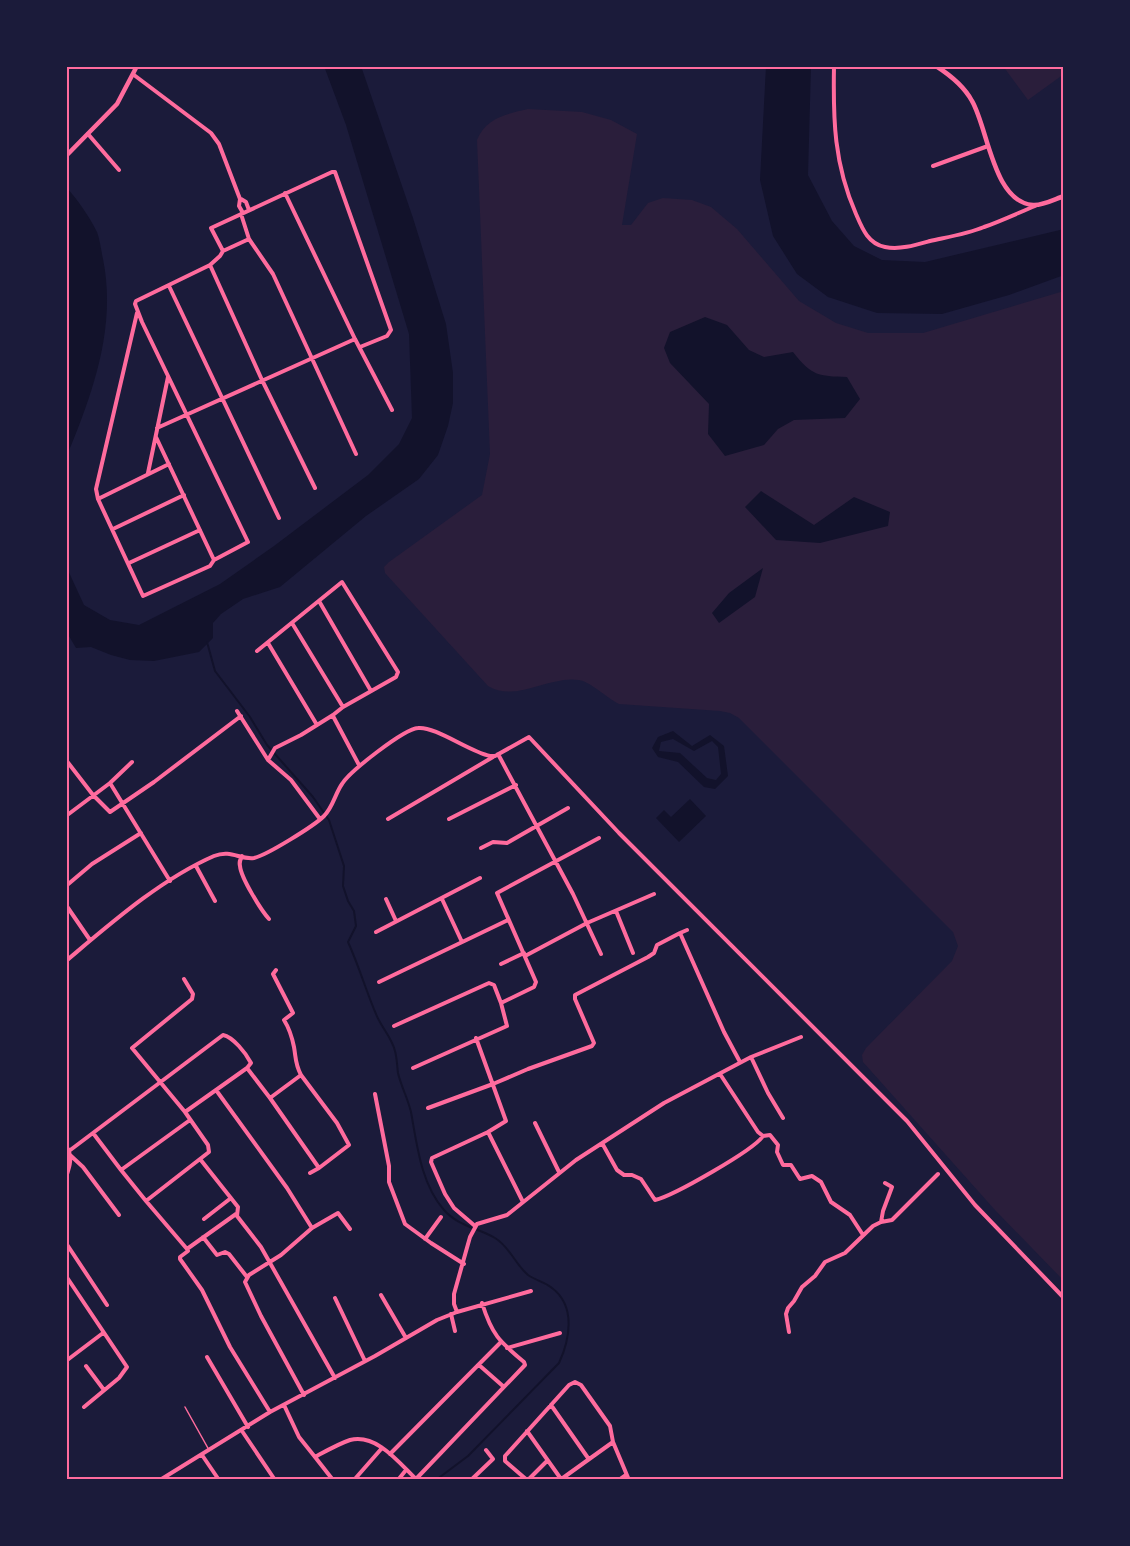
<svg xmlns="http://www.w3.org/2000/svg" width="1130" height="1546" viewBox="0 0 1130 1546" font-family="'Roboto Serif',serif">
<style>
.green{fill:#2a1e3b}
.water{fill:#12122b;fill-rule:evenodd}
.lines{fill:none;stroke-linecap:round;stroke-linejoin:round}
.stream{stroke:#12122b;stroke-width:2}
.service{stroke:#ff6b9d;stroke-width:1.5}
.minor{stroke:#ff6b9d;stroke-width:4}
.tertiary{stroke:#ff6b9d;stroke-width:4.5}
.neatline{fill:none;stroke:#ff6b9d;stroke-width:2}
</style>
<rect width="100%" height="100%" fill="#1b1b3a"/>
<path class="green" d="M 1003,66 L 1064,66 L 1064,74 L 1028,100 Z
M 528,109 L 582,112 L 611,120 L 637,134 L 622,225 L 631,225 L 648,203 L 663,198 L 692,200 L 711,207 L 737,229 L 799,301 L 836,323 L 868,333 L 923,333 L 1064,291 L 1064,1281 L 995,1210 L 863,1062 L 862,1055 L 866,1048 L 952,961 L 958,946 L 953,932 L 739,718 L 730,713 L 720,711 L 619,704 C 607,698 591,682 579,680 C 550,675 515,703 488,686 L 385,573 L 384,567 L 389,562 L 482,495 L 490,454 L 477,140 C 486,118 506,114 528,109 Z"/>
<path class="water" d="M 324,66 L 361,66 L 413,218 L 446,324 L 453,373 L 453,403 L 448,426 L 438,455 L 419,479 L 366,516 L 280,587 L 243,599 L 221,614 L 213,623 L 213,638 L 199,652 L 154,661 L 130,660 L 111,655 L 91,647 L 76,648 L 66,631 L 66,566 L 84,605 L 110,620 L 139,625 L 220,584 L 274,546 L 368,475 L 399,444 L 412,418 L 409,334 L 346,125 Z
M 766,66 L 811,66 L 808,175 L 832,221 L 854,246 L 882,260 L 925,262 L 1064,229 L 1064,275 L 1009,295 L 942,314 L 877,313 L 828,297 L 797,274 L 773,236 L 760,180 Z
M 66,187 C 78,200 89,216 97,232 C 100,240 101,250 103,259 C 117,328 92,395 66,458 L 66,314 L 68,300 L 66,278 Z
M 705,317 L 727,325 L 749,350 L 764,357 L 793,352 C 812,376 818,376 847,377 L 860,399 L 845,418 L 794,420 L 778,429 L 764,445 L 725,456 L 708,434 L 709,404 L 670,363 L 664,348 L 670,332 Z
M 761,491 L 814,525 L 854,497 L 890,512 L 888,526 L 820,543 L 776,540 L 745,507 Z
M 763,568 L 755,597 L 719,623 L 712,613 L 729,593 Z
M 673,731 L 692,746 L 710,735 L 724,746 L 728,776 L 715,789 L 704,787 L 678,762 L 658,757 L 652,748 L 658,737 ZM 673,739 L 694,751 L 712,741 L 718,747 L 721,774 L 716,780 L 707,778 L 680,753 L 659,751 L 661,742 Z
M 690,799 L 706,816 L 679,842 L 656,818 L 664,810 L 671,817 Z"/>
<g class="lines">
<path class="stream" d="M 207,642 L 215,671 L 250,717 L 267,745 L 313,797 L 329,820 L 344,866 L 343,886 L 348,901 L 354,911 L 356,926 L 348,942 C 359,966 366,991 376,1014 C 381,1027 392,1038 395,1051 C 397,1058 397,1066 398,1073 C 401,1086 408,1099 411,1112 C 417,1145 421,1184 444,1210 C 458,1226 478,1228 495,1238 C 510,1247 515,1264 528,1275 C 535,1280 545,1282 552,1288 C 576,1306 570,1339 559,1363 L 468,1456 L 436,1480"/>
<path class="service" d="M 185,1407 L 209,1450"/>
<path class="minor" d="M 834,66 C 833,120 834,164 856,214 C 862,228 868,244 885,247 C 900,250 916,245 930,241 C 948,237 967,234 984,227 C 1001,221 1018,213 1035,206
M 134,75 L 211,133 L 219,144 L 240,199 L 239,206 L 243,213
M 88,134 L 119,170
M 933,166 L 988,146
M 285,193 L 355,339 L 392,410
M 241,199 L 246,202 L 249,210
M 241,214 L 249,239
M 223,251 L 211,228 L 332,172 L 335,172 L 391,330 L 387,336 L 360,347
M 210,265 L 262,380 L 315,488
M 169,286 L 279,518
M 137,313 L 96,489 L 98,499 L 143,596 L 210,566 L 214,560 L 156,437
M 157,428 L 355,339
M 148,473 L 168,377
M 98,499 L 169,464
M 113,529 L 184,495
M 214,560 L 248,542 L 142,322 L 135,304 L 136,301 L 210,265 L 220,256 L 223,251 L 249,239 L 273,274 L 356,454
M 129,563 L 200,530
M 319,601 L 371,691
M 292,623 L 343,707
M 268,643 L 317,725
M 257,651 L 342,582 L 398,672 L 396,677 L 343,707 L 333,715 L 301,735 L 275,748 L 268,760
M 237,711 L 268,760 L 291,780 L 320,819
M 333,716 L 359,765
M 498,754 L 573,894 L 601,954
M 66,760 L 93,795 L 110,812 L 154,782 L 241,716
M 110,783 L 170,881
M 66,816 L 110,783 L 132,762
M 388,819 L 493,757
M 449,819 L 516,785
M 481,848 L 493,842 L 507,843 L 568,808
M 242,856 C 240,860 239,862 240,866 C 241,878 261,910 269,919
M 196,866 L 215,901
M 66,886 L 92,864 L 141,833
M 386,899 L 396,921
M 442,899 L 462,942
M 66,905 L 90,940
M 616,911 L 633,953
M 687,930 L 680,933 L 724,1032 L 740,1062
M 376,932 L 480,878
M 525,956 L 587,923 L 654,894
M 66,961 C 110,924 161,879 214,856 C 231,849 240,860 254,858 C 267,855 314,826 324,816 C 333,807 335,794 342,784 C 350,771 404,729 418,728 C 435,726 470,752 490,756 L 495,756 L 529,737 L 619,833 L 907,1121 L 975,1205 L 1064,1298
M 501,964 L 524,953
M 276,970 L 273,974 L 293,1013 L 284,1020 C 289,1028 292,1037 294,1047 C 296,1058 295,1064 301,1075
M 184,979 L 193,994 L 192,999 L 132,1048 L 185,1112
M 379,982 L 508,920
M 394,1026 L 489,983 L 494,985 L 501,1003
M 751,1057 L 768,1093 L 783,1118
M 413,1068 L 507,1026 L 501,1003 L 534,987 L 536,982 L 497,893 L 599,838
M 720,1074 L 758,1132 L 763,1136 L 770,1135 L 778,1145 L 777,1152 L 783,1165 L 791,1165 L 800,1179 L 812,1176 L 821,1182 L 831,1202 L 850,1215 L 863,1235
M 216,1090 L 287,1188 L 312,1228 L 281,1255 L 249,1275 L 245,1282 L 261,1316 L 304,1395
M 375,1094 L 389,1166 L 389,1182 L 405,1224 L 431,1243 L 464,1264
M 428,1108 L 493,1084 L 528,1069 L 592,1046 L 594,1043 L 575,999 L 575,995 L 648,957 L 654,953 L 657,945 L 680,933
M 190,1120 L 121,1170 L 146,1201 L 209,1152 L 208,1145 L 185,1112 L 247,1068 L 270,1098 L 301,1075 L 337,1123 L 349,1145 L 319,1168 L 270,1098
M 535,1123 L 559,1172
M 488,1132 L 523,1202
M 93,1133 L 121,1170
M 602,1143 L 617,1170 L 624,1175 L 632,1175 L 641,1179 L 655,1200 C 673,1196 754,1150 763,1136
M 66,1146 C 73,1156 70,1166 66,1177
M 69,1151 L 223,1035 C 233,1037 246,1053 251,1063 L 247,1068
M 70,1155 L 83,1167 L 119,1215
M 200,1159 L 238,1207 L 237,1216 L 261,1247 L 335,1378
M 310,1173 L 319,1168
M 146,1201 L 187,1249 L 188,1251 L 180,1257 L 180,1259 L 202,1290 L 230,1347 L 270,1412
M 204,1219 L 231,1198
M 881,1222 L 883,1211 L 892,1187 L 885,1183
M 475,1226 L 454,1208 L 445,1194 L 431,1162 L 432,1158 L 488,1132 L 506,1121 L 476,1038
M 312,1228 L 338,1213 L 350,1229
M 203,1237 L 217,1255 L 225,1252 L 229,1254 L 247,1277
M 425,1239 L 441,1217
M 66,1243 L 107,1305
M 187,1249 L 236,1214
M 66,1276 L 127,1367 L 119,1378 L 84,1407
M 381,1295 L 406,1338
M 335,1298 L 365,1361
M 457,1312 L 531,1291
M 451,1314 L 455,1331
M 789,1332 L 786,1314 L 788,1308 L 794,1301 L 802,1287 L 815,1276 L 825,1262 L 845,1253 L 873,1226 L 881,1222 L 892,1220 L 938,1174
M 507,1348 L 560,1333
M 207,1357 L 248,1427
M 66,1361 L 103,1333
M 479,1365 L 504,1387
M 86,1366 L 104,1390
M 284,1405 L 299,1437 L 315,1457 C 326,1451 338,1444 350,1440 C 377,1433 400,1464 417,1480
M 551,1405 L 588,1458
M 242,1431 L 275,1480
M 527,1431 L 561,1479
M 390,1454 L 500,1343
M 202,1455 L 219,1480
M 315,1457 L 333,1480
M 416,1479 L 525,1365 L 524,1362 C 499,1341 492,1335 482,1303
M 160,1480 L 270,1412 L 375,1356 L 437,1320 L 457,1312 L 454,1304 L 454,1294 L 470,1237 L 477,1224 L 507,1215 L 576,1160 L 664,1103 L 751,1057 L 801,1037
M 354,1480 L 382,1448
M 398,1480 L 406,1470
M 471,1480 L 493,1459 L 486,1450
M 527,1480 L 505,1461 L 505,1456 L 569,1385 L 575,1382 L 581,1385 L 610,1426 L 613,1442 L 629,1480
M 528,1480 L 547,1461
M 560,1480 L 613,1442
M 619,1480 L 626,1475"/>
<path class="tertiary" d="M 936,66 C 950,75 964,86 972,101 C 988,128 993,202 1033,205 C 1042,206 1055,199 1064,196
M 66,156 L 117,104 L 137,66"/>
</g>
<rect width="1130" height="1546" fill="none" stroke="#1b1b3a" stroke-width="135"/>
<rect x="68" y="68" width="994" height="1410" class="neatline"/>
</svg>
